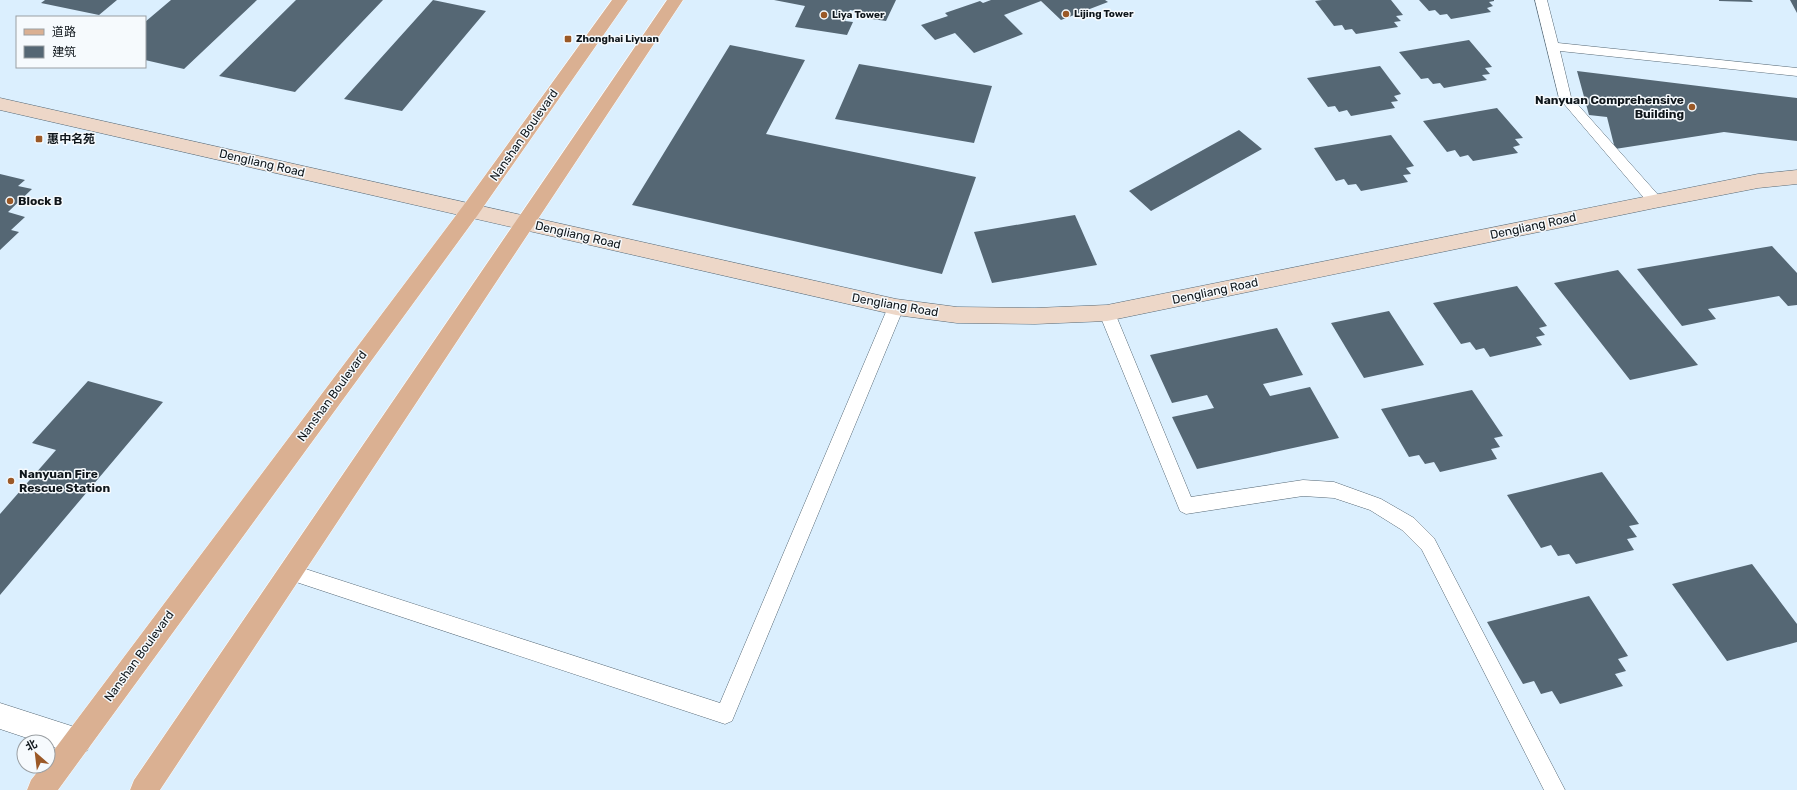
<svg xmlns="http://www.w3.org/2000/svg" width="1797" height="790" viewBox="0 0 1797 790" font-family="Rubik,'Noto Sans SC',sans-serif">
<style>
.building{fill:#556774}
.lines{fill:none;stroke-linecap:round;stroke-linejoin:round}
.lane-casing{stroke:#576976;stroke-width:1}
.street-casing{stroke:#576976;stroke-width:1}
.secondary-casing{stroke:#576976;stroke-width:1}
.primary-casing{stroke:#fff;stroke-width:1}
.lane{fill:#fff;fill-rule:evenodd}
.street{fill:#fff;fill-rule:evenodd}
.secondary{fill:#edd7c8;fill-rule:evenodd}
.primary{fill:#dab092;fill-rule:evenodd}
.poi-dot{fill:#9b5927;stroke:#f6fafd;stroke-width:1.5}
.labels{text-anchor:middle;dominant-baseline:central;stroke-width:3;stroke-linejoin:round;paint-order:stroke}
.far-poi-label{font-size:10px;font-weight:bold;fill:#0f161b;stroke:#f6fafd;text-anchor:start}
.poi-label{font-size:12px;font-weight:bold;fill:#0f161b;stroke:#f6fafd;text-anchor:start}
.street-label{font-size:12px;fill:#0f161b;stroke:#f6fafd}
</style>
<rect width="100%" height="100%" fill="#dbeffe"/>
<path class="building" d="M 45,0 L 117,0 L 99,15 L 41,3 Z
M 171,0 L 257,0 L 184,69 L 145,60 L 145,22 Z
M 296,0 L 383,0 L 295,92 L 219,76 Z
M 433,0 L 486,11 L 402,111 L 344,99 Z
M 774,0 L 896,0 L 886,21 L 865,18 L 868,13 L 850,10 L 845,21 L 853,22 L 847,35 L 795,27 L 805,6 Z
M 991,0 L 1105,0 L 1108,2 L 1061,20 L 1041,1 L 1004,15 L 1023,34 L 974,53 L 955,33 L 935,40 L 921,25 L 948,16 L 945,13 L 980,1 L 983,3 Z
M 1322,0 L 1391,0 L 1403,15 L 1396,16 L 1401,21 L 1394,22 L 1398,27 L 1356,34 L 1352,29 L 1345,30 L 1342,25 L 1334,26 L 1315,1 Z
M 1419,0 L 1494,0 L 1494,1 L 1489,2 L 1493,6 L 1487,8 L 1491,12 L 1451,19 L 1447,14 L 1440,15 L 1435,10 L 1429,11 Z
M 1719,0 L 1751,0 L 1753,2 L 1719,1 Z
M 1790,0 L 1797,0 L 1797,13 Z
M 1469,40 L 1492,67 L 1485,68 L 1490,74 L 1482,75 L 1487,80 L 1444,88 L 1440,83 L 1433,84 L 1428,78 L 1421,79 L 1399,52 Z
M 730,45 L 805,60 L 766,134 L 976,177 L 942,274 L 632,205 Z
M 859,64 L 992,86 L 974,143 L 835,119 Z
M 1380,66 L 1401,94 L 1394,96 L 1398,101 L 1391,102 L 1395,108 L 1351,116 L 1347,110 L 1339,112 L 1335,106 L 1328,107 L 1307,78 Z
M 1577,71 L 1797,98 L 1797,141 L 1724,132 L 1615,149 L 1607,117 L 1589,115 Z
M 1497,108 L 1523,138 L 1515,139 L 1520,145 L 1513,147 L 1518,153 L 1473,161 L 1468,155 L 1460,157 L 1455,150 L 1447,152 L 1423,121 Z
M 1239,130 L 1262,149 L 1151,211 L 1129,191 Z
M 1391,135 L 1414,166 L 1406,168 L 1411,174 L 1403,175 L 1408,182 L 1361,191 L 1356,184 L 1348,185 L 1344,179 L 1336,181 L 1314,148 Z
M 0,174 L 25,180 L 18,186 L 32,189 L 8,212 L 25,217 L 11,230 L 19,232 L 0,250 Z
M 1075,215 L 1097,265 L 992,283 L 974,232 Z
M 1772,246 L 1797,273 L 1797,305 L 1788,306 L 1779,296 L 1708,309 L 1716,319 L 1682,326 L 1637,269 Z
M 1618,270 L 1698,365 L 1630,380 L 1554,283 Z
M 1517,286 L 1547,326 L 1539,328 L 1545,335 L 1536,337 L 1542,345 L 1490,357 L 1484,348 L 1476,350 L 1470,342 L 1461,344 L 1433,303 Z
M 1389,311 L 1424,365 L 1364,378 L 1331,323 Z
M 1277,328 L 1303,375 L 1263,384 L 1270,396 L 1310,387 L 1339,438 L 1197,469 L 1172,417 L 1214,408 L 1207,395 L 1172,403 L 1150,355 Z
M 88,381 L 163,402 L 0,595 L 0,514 L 56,450 L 32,443 Z
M 1472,390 L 1503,436 L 1494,438 L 1500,447 L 1491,449 L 1497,459 L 1440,472 L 1434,462 L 1425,464 L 1419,455 L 1409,457 L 1381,409 Z
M 1602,472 L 1639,524 L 1629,526 L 1637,537 L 1627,539 L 1634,550 L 1576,564 L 1569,554 L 1558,556 L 1551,545 L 1541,548 L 1507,495 Z
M 1752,564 L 1797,624 L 1797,642 L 1727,661 L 1672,584 Z
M 1589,596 L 1628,656 L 1618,659 L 1626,671 L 1615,674 L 1623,686 L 1560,704 L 1552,691 L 1541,694 L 1534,681 L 1523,684 L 1487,622 Z"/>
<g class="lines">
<defs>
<path id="lane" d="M 1535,0 L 1547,0 L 1558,43 L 1797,68 L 1797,76 L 1560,51 L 1571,97 L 1660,197 L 1662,201 L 1660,205 L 1655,206 L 1650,205 L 1559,98 Z
M 896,301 L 901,303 L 904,307 L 732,721 L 725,724 L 284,578 L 281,572 L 284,566 L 290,564 L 720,703 L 888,307 L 891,303 Z
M 1107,307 L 1112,309 L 1115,313 L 1191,497 L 1303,480 L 1334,482 L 1381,499 L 1414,518 L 1434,538 L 1565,790 L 1544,790 L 1422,550 L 1402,530 L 1370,510 L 1334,498 L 1303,496 L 1186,514 L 1180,511 L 1099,313 L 1102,309 Z"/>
<path id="street" d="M 0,703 L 87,731 L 91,741 L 87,751 L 77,755 L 48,745 L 48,742 L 39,742 L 0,729 Z"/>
<path id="secondary" d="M 0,98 L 896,299 L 957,307 L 1035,308 L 1107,305 L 1758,174 L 1797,170 L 1797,184 L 1758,188 L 1655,208 L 1107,321 L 1035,324 L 957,323 L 896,315 L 0,110 Z"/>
<path id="primary" d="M 612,0 L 628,0 L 477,216 L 58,790 L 27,790 L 31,780 L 42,766 L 48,766 L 48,758 L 463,206 Z
M 667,0 L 683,0 L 160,790 L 130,790 L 134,780 Z"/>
</defs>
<use href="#lane" class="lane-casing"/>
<use href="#street" class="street-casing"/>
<use href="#secondary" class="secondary-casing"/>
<use href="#primary" class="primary-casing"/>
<use href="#lane" class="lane"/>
<use href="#street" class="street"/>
<use href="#secondary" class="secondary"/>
<use href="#primary" class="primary"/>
</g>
<g class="poi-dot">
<circle cx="1066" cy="14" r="4"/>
<circle cx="824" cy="15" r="4"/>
<rect x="564" y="35" width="8" height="8" rx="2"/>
<circle cx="1692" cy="107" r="4"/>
<rect x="35" y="135" width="8" height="8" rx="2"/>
<circle cx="10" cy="201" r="4"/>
<circle cx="11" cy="481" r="4"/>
</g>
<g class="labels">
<g class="far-poi-label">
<text x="1074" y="14">Lijing Tower</text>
<text x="832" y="15">Liya Tower</text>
<text x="576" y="39">Zhonghai Liyuan</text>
</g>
<g class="poi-label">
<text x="1684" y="100" text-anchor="end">Nanyuan Comprehensive<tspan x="1684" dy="14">Building</tspan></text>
<text x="47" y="139">惠中名苑</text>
<text x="18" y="201">Block B</text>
<text x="19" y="474">Nanyuan Fire<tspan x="19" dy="14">Rescue Station</tspan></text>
</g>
<g class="street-label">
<text transform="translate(524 135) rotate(-55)">Nanshan Boulevard</text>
<text transform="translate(262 163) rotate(13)">Dengliang Road</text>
<text transform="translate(1533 226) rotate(-12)">Dengliang Road</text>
<text transform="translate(578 235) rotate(13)">Dengliang Road</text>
<text transform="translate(1215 291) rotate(-12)">Dengliang Road</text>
<text transform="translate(895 305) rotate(10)">Dengliang Road</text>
<text transform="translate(332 396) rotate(-54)">Nanshan Boulevard</text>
<text transform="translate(139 656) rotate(-54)">Nanshan Boulevard</text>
</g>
</g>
<rect x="16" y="16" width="130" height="52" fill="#f6fafd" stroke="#9a9fa3"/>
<rect x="24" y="29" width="20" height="6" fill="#dab092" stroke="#9a9fa3"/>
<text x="52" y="36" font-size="12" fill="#0f161b">道路</text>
<rect x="24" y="46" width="20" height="12" fill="#556774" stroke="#9a9fa3"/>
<text x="52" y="56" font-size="12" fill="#0f161b">建筑</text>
<g transform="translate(36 754) rotate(332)"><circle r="19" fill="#f6fafd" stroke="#9a9fa3"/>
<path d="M0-3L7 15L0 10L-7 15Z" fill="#9b5927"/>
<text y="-6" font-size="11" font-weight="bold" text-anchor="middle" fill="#0f161b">北</text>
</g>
</svg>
